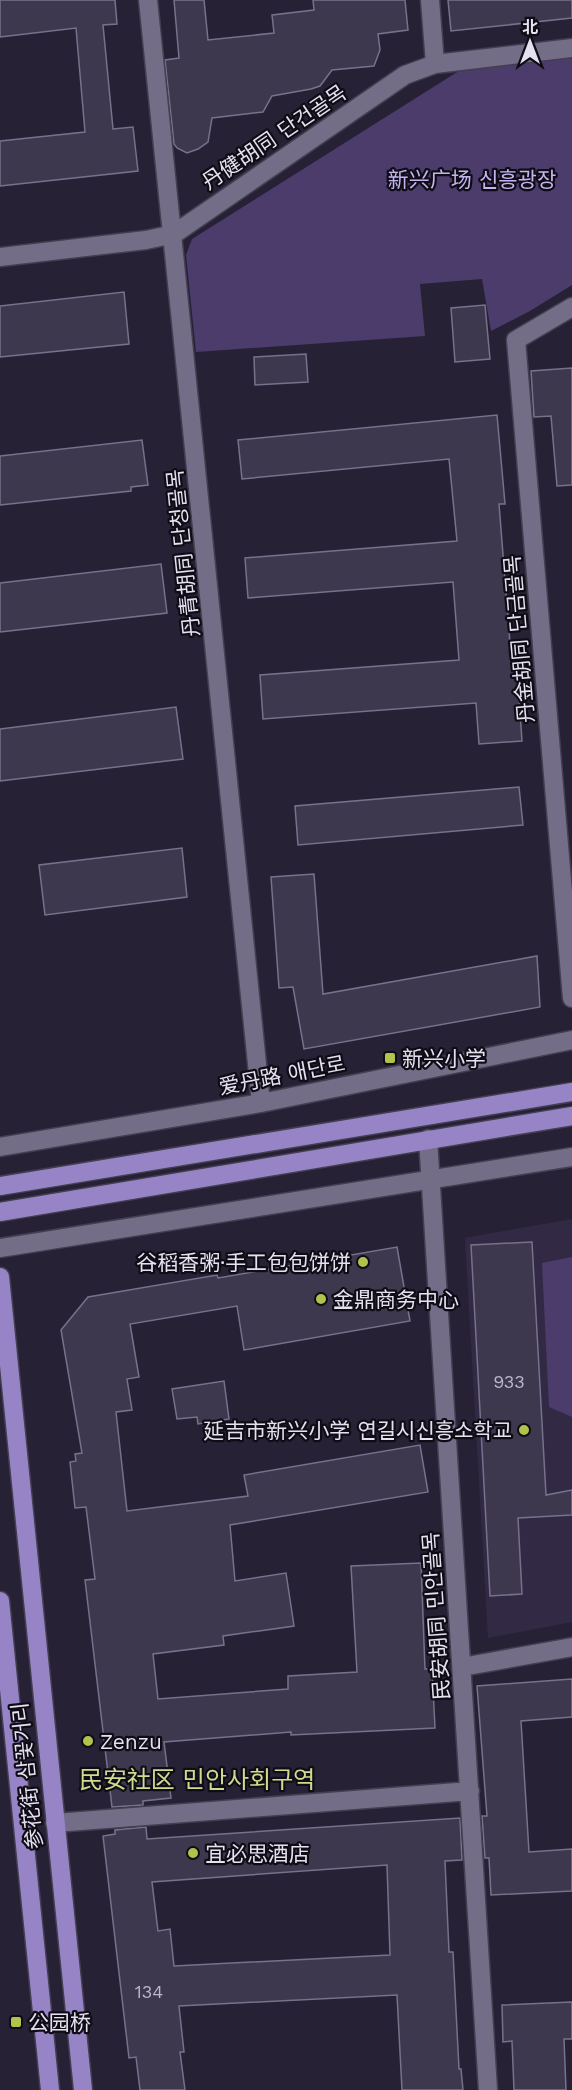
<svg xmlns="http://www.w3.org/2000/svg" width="572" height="2090" viewBox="0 0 572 2090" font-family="'Work Sans','Noto Sans SC','Noto Sans KR',sans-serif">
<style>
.built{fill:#322a44}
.green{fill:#4b3c6c}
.building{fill:#3e384f;stroke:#78718b;stroke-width:1.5;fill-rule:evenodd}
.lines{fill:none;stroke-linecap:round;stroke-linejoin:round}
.minor-casing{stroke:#433e50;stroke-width:21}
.major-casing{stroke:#433e50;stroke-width:21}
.minor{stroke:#746d87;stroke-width:18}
.major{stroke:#9784c6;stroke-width:18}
.poi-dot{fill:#b2c34c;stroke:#0f0c16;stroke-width:2}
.labels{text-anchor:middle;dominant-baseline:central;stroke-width:4.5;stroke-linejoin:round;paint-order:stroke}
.number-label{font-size:18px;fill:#bbb7c8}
.street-label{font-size:21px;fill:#e5e1f0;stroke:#0f0c16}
.park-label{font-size:21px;fill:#c4b4f0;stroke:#0f0c16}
.poi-label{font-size:21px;fill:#e5e1f0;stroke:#0f0c16;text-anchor:start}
.quarter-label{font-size:24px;fill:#cedc8f;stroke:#0f0c16}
</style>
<rect width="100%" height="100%" fill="#272136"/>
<path class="built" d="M 572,1219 L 572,1622 L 488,1638 L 465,1238 Z"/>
<path class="green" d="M 572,56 L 572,285 L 530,311 L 491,331 L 482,279 L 420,284 L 425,336 L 196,352 L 186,255 L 192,239 L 462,69 Z
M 572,1257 L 572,1417 L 549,1407 L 542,1263 Z"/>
<path class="building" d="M 0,0 L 115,0 L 117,24 L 103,25 L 113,129 L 133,127 L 138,171 L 0,186 L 0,141 L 85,132 L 76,28 L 0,37 Z
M 174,0 L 204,0 L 208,40 L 274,33 L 272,15 L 314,10 L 313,0 L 405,0 L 408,30 L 378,34 L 380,50 L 374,66 L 332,70 L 320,86 L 311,89 L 272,96 L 263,112 L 212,118 L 208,142 L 198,149 L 187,153 L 177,148 L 174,144 L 165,60 L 179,58 Z
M 448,0 L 572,0 L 572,18 L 451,31 Z
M 124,292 L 129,344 L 0,357 L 0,306 Z
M 485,305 L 490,359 L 455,362 L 451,308 Z
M 306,354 L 308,382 L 255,385 L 254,357 Z
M 572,368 L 572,485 L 557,486 L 551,416 L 534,417 L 531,371 Z
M 497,415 L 505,504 L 499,504 L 511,656 L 516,655 L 522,741 L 479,744 L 476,703 L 263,719 L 260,675 L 459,660 L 453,582 L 248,598 L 245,558 L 457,541 L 449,459 L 242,479 L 238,440 Z
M 142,440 L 148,485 L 131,487 L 131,491 L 0,505 L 0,456 Z
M 161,564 L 167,613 L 0,632 L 0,583 Z
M 176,707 L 183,759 L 0,781 L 0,729 Z
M 519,787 L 523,825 L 298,845 L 295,806 Z
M 182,848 L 187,897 L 45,915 L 39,865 Z
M 314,874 L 323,994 L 537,956 L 540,1007 L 304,1049 L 293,987 L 279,988 L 271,877 Z
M 532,1242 L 546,1495 L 572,1490 L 572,1515 L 518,1518 L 522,1594 L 490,1596 L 471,1245 Z
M 397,1247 L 410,1321 L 244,1350 L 237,1306 L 130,1324 L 139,1377 L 127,1379 L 132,1410 L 116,1412 L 127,1511 L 248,1496 L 244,1475 L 420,1445 L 428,1492 L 230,1525 L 235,1581 L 286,1573 L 294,1626 L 223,1636 L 224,1645 L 153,1654 L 158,1699 L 288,1689 L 288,1676 L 357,1672 L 351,1566 L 421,1563 L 425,1669 L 432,1669 L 435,1728 L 291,1735 L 291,1732 L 164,1742 L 171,1798 L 143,1801 L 143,1805 L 112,1807 L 85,1580 L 95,1579 L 86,1507 L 75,1508 L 70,1462 L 76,1461 L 75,1454 L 82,1453 L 61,1330 L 88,1297 L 217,1275 L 218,1278 Z
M 224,1381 L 229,1419 L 198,1424 L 197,1417 L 177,1419 L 172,1389 Z
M 572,1679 L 572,1717 L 521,1721 L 529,1852 L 572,1849 L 572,1891 L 491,1895 L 489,1858 L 485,1858 L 482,1816 L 487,1816 L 477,1686 Z
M 460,1818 L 462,1860 L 445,1861 L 449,1952 L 453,1952 L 459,2069 L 461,2069 L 463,2090 L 402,2090 L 397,1995 L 179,2006 L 184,2052 L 180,2052 L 185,2090 L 140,2090 L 136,2057 L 129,2058 L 103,1836 L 115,1834 L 115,1830 L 146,1827 L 147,1839 ZM 387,1865 L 390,1955 L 174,1966 L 170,1929 L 158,1931 L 152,1882 Z
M 572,2002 L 572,2039 L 564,2039 L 566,2090 L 514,2090 L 512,2041 L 503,2042 L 502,2005 Z"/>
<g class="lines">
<defs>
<path id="minor" d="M 148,0 L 261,1103
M 430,0 L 435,64
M 0,257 L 146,240 L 174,234 L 405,75 L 435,64 L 572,48
M 572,307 L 516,340 L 572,998
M 428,1139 L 488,2090
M 0,1147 L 261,1103 L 572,1040
M 0,1248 L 572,1157
M 462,1667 L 572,1647
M 55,1823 L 470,1791"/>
<path id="major" d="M 0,1186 L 572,1092
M 0,1212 L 572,1116
M 0,1277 L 83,2090
M 0,1601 L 50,2090"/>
</defs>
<use href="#minor" class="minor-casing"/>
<use href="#major" class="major-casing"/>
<use href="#minor" class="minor"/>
<use href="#major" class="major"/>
</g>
<g class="poi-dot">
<rect x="384" y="1052" width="12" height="12" rx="3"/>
<circle cx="363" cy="1262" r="6"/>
<circle cx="321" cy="1299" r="6"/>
<circle cx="524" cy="1430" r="6"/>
<circle cx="88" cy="1741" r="6"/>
<circle cx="193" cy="1853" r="6"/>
<rect x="10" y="2016" width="12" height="12" rx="3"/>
</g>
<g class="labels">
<g class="number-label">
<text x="509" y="1381">933</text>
<text x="149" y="1991">134</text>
</g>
<g class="street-label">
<text transform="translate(274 137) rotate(-34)">丹健胡同 단건골목</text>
<text transform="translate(183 553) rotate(-96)">丹青胡同 단청골목</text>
<text transform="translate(519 639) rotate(-95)">丹金胡同 단금골목</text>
<text transform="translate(282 1075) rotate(-11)">爱丹路 애단로</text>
<text transform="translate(436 1616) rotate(-94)">民安胡同 민안골목</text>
<text transform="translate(27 1776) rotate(-96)">参花街 삼꽃거리</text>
</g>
<g class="park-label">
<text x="472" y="179">新兴广场 신흥광장</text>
</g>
<g class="poi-label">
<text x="402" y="1058">新兴小学</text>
<text x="351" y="1262" text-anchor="end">谷稻香粥·手工包包饼饼</text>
<text x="333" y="1299">金鼎商务中心</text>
<text x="512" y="1430" text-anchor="end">延吉市新兴小学 연길시신흥소학교</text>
<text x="100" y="1741">Zenzu</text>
<text x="205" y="1853">宜必思酒店</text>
<text x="28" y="2022">公园桥</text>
</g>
<g class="quarter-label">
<text x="197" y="1780">民安社区 민안사회구역</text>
</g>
</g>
<g transform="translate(530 42)" stroke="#0f0c16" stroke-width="4.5" paint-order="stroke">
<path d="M0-4.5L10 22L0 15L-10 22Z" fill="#e5e1f0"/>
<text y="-9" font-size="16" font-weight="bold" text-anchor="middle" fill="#e5e1f0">北</text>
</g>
</svg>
